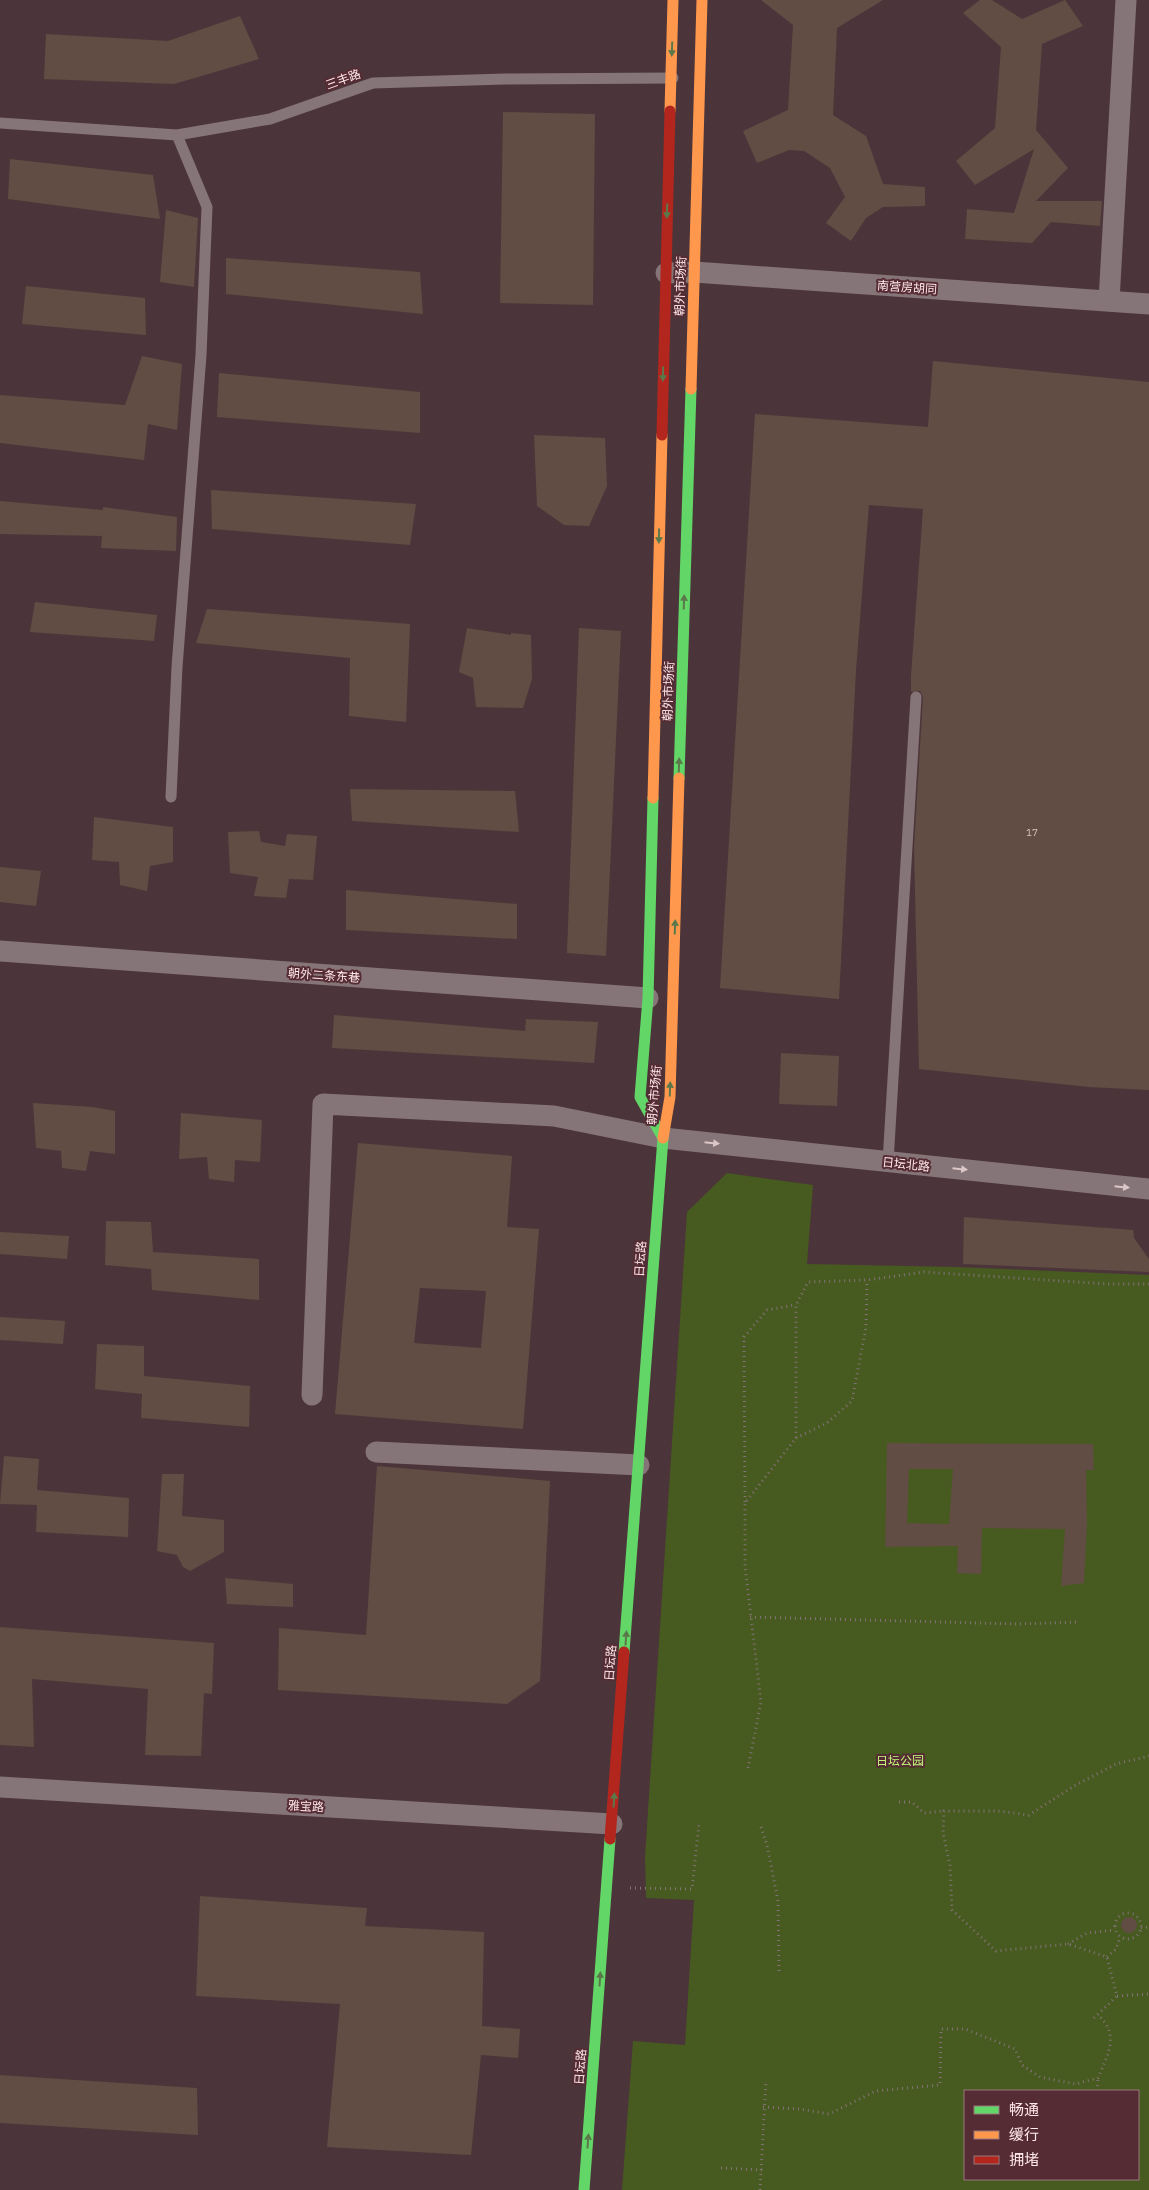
<svg xmlns="http://www.w3.org/2000/svg" width="1149" height="2190" viewBox="0 0 1149 2190" font-family="'IBM Plex Sans','Noto Sans SC',sans-serif">
<style>
.green{fill:#475a1f;fill-rule:evenodd}
.building{fill:#614d43;fill-rule:evenodd}
.lines{fill:none;stroke-linecap:round;stroke-linejoin:round}
.path{stroke:#827376;stroke-width:3;stroke-dasharray:1 4;stroke-linecap:butt}
.lane{stroke:#867578;stroke-width:11}
.street{stroke:#867578;stroke-width:21}
.fast{stroke:#63d668;stroke-width:11}
.slow{stroke:#ff974d;stroke-width:11}
.jam{stroke:#b3261e;stroke-width:11}
.oneway{fill:#5b784b}
.oneway2{fill:#dbc6c8}
.labels{text-anchor:middle;dominant-baseline:central;stroke-width:4;stroke-linejoin:round;paint-order:stroke}
.number-label{font-size:10px;fill:#d8c1c1}
.street-label{font-size:12px;fill:#ffe8eb;stroke:#552b34}
.park-label{font-size:12px;fill:#c4f67b;stroke:#552b34}
</style>
<rect width="100%" height="100%" fill="#4b353a"/>
<path class="green" d="M 727,1173 L 813,1185 L 807,1264 L 956,1267 L 1149,1275 L 1149,2190 L 622,2190 L 633,2041 L 685,2045 L 694,1900 L 646,1898 L 645,1857 L 687,1212 ZM 965,2091 L 1138,2091 L 1138,2179 L 965,2179 Z"/>
<path class="building" d="M 761,0 L 883,0 L 837,28 L 833,115 L 866,136 L 883,184 L 925,187 L 925,206 L 883,207 L 866,218 L 851,241 L 826,223 L 845,197 L 830,168 L 804,151 L 789,150 L 757,163 L 743,131 L 788,110 L 793,25 Z
M 980,0 L 992,0 L 1022,19 L 1065,0 L 1083,26 L 1042,44 L 1036,130 L 1068,168 L 1036,201 L 1102,201 L 1100,226 L 1051,222 L 1032,243 L 965,239 L 967,209 L 1014,213 L 1034,149 L 975,185 L 956,161 L 995,128 L 1001,47 L 963,13 Z
M 240,16 L 259,59 L 174,84 L 44,79 L 46,34 L 168,41 Z
M 503,112 L 595,114 L 593,305 L 500,303 Z
M 10,159 L 153,175 L 160,219 L 8,199 Z
M 166,210 L 198,218 L 194,287 L 160,282 Z
M 226,258 L 420,272 L 423,314 L 226,294 Z
M 26,286 L 145,298 L 146,335 L 22,324 Z
M 142,356 L 182,364 L 177,430 L 148,424 L 144,460 L 0,443 L 0,395 L 125,405 Z
M 933,361 L 1149,382 L 1149,1090 L 1089,1087 L 919,1069 L 914,847 L 923,697 L 920,691 L 911,692 L 911,676 L 923,509 L 869,505 L 856,670 L 839,999 L 720,988 L 755,414 L 928,427 Z
M 219,373 L 420,392 L 420,433 L 217,417 Z
M 534,435 L 605,438 L 607,486 L 589,526 L 564,525 L 537,506 Z
M 211,490 L 416,504 L 410,545 L 212,529 Z
M 0,501 L 103,510 L 103,507 L 177,517 L 176,551 L 101,548 L 102,536 L 0,534 Z
M 35,602 L 157,615 L 154,641 L 30,632 Z
M 207,609 L 410,624 L 406,722 L 349,716 L 350,658 L 196,643 Z
M 467,628 L 511,635 L 511,633 L 531,635 L 532,679 L 523,708 L 476,707 L 473,678 L 459,672 Z
M 579,628 L 621,631 L 606,956 L 567,953 Z
M 350,789 L 515,791 L 519,832 L 352,821 Z
M 94,817 L 173,827 L 173,862 L 150,866 L 147,891 L 120,885 L 119,862 L 92,860 Z
M 259,831 L 261,842 L 285,846 L 287,834 L 317,836 L 313,880 L 289,879 L 286,898 L 254,896 L 258,877 L 230,873 L 228,832 Z
M 0,867 L 41,871 L 36,906 L 0,902 Z
M 346,890 L 517,904 L 517,939 L 346,930 Z
M 334,1015 L 525,1031 L 526,1019 L 598,1022 L 594,1063 L 332,1048 Z
M 781,1053 L 839,1056 L 837,1106 L 779,1104 Z
M 33,1103 L 93,1107 L 115,1111 L 115,1154 L 90,1151 L 86,1171 L 62,1168 L 61,1151 L 36,1148 Z
M 181,1113 L 262,1120 L 260,1162 L 235,1160 L 234,1182 L 209,1179 L 207,1157 L 179,1159 Z
M 358,1143 L 512,1156 L 507,1227 L 539,1229 L 523,1429 L 335,1414 ZM 420,1288 L 486,1291 L 481,1348 L 414,1343 Z
M 964,1217 L 1133,1230 L 1134,1238 L 1149,1259 L 1149,1272 L 963,1264 Z
M 106,1221 L 151,1222 L 153,1252 L 259,1259 L 259,1300 L 152,1290 L 151,1269 L 105,1265 Z
M 0,1232 L 69,1236 L 67,1259 L 0,1254 Z
M 0,1317 L 65,1321 L 63,1344 L 0,1340 Z
M 97,1344 L 144,1346 L 144,1376 L 250,1386 L 249,1427 L 141,1418 L 142,1394 L 95,1389 Z
M 887,1443 L 1093,1444 L 1094,1470 L 1086,1470 L 1087,1523 L 1084,1583 L 1061,1586 L 1065,1529 L 982,1528 L 981,1574 L 957,1573 L 958,1546 L 885,1547 ZM 909,1469 L 953,1469 L 949,1524 L 907,1523 Z
M 4,1456 L 39,1459 L 37,1490 L 129,1498 L 128,1537 L 36,1532 L 37,1505 L 0,1504 Z
M 377,1466 L 550,1481 L 540,1681 L 507,1704 L 278,1690 L 279,1628 L 366,1635 Z
M 162,1474 L 184,1474 L 182,1516 L 224,1520 L 224,1552 L 190,1571 L 183,1567 L 177,1555 L 157,1551 Z
M 225,1578 L 293,1584 L 293,1607 L 227,1604 Z
M 0,1627 L 214,1643 L 212,1694 L 204,1693 L 201,1756 L 145,1755 L 148,1689 L 32,1679 L 34,1747 L 0,1745 Z
M 200,1896 L 367,1908 L 365,1926 L 484,1932 L 482,2026 L 520,2029 L 518,2058 L 481,2055 L 471,2155 L 327,2147 L 340,2004 L 196,1996 Z
M1121 1925a8 8 0 1 1 16 0a8 8 0 1 1-16 0Z
M 0,2075 L 197,2088 L 198,2135 L 0,2123 Z"/>
<g class="lines">
<path class="path" d="M 796,1438 L 827,1423 L 852,1401 L 866,1327 L 867,1280
M 745,1502 L 744,1337 L 767,1310 L 796,1305
M 750,1617 L 1017,1624 L 1079,1622
M 748,1768 L 761,1702 L 745,1566 L 745,1503 L 796,1438 L 796,1305 L 808,1282 L 867,1280 L 924,1272 L 1108,1284 L 1149,1284
M 899,1802 L 912,1802 L 924,1813 L 944,1811
M 761,1827 L 767,1845 L 778,1901 L 779,1971
M 630,1888 L 692,1889 L 699,1824
M1115 1926a13 13 0 1 1 26 0a13 13 0 1 1-26 0Z
M 1141,1928 L 1149,1927
M 1068,1944 L 1087,1933 L 1115,1930
M 1107,1957 L 1116,1949 L 1120,1938
M 1117,1996 L 1149,1994
M 1094,2018 L 1117,1996 L 1107,1957 L 1068,1944 L 996,1951 L 952,1910 L 950,1865 L 943,1833 L 944,1811 L 998,1811 L 1029,1815 L 1074,1786 L 1116,1764 L 1149,1756
M 1097,2091 L 1098,2078
M 763,2107 L 800,2109 L 829,2114 L 876,2091 L 940,2085 L 941,2029 L 965,2029 L 1015,2049 L 1022,2065 L 1040,2077 L 1075,2084 L 1098,2078 C 1108,2054 1120,2035 1098,2015
M 721,2168 L 762,2170
M 760,2190 L 766,2081"/>
<path class="lane" d="M 0,123 L 177,135 L 270,119 L 373,83 L 505,79 L 673,78
M 171,797 L 177,667 L 201,355 L 207,207 L 177,135
M 888,1162 L 916,697"/>
<path class="street" d="M 666,273 L 694,272 L 1149,304
M 1109,301 L 1126,0
M 0,951 L 648,998
M 312,1395 L 323,1104 L 554,1116 L 663,1138 L 1149,1189
M 376,1452 L 639,1465
M 0,1787 L 612,1824"/>
<path class="fast" d="M 679,778 L 691,389
M 653,798 L 648,998 L 640,1097 L 663,1138
M 624,1652 L 663,1138
M 584,2190 L 610,1839"/>
<path class="slow" d="M 670,111 L 673,0
M 691,389 L 702,0
M 653,798 L 662,435
M 663,1138 L 670,1097 L 679,778"/>
<path class="jam" d="M 662,435 L 670,111
M 610,1839 L 624,1652"/>
</g>
<defs><path id="oneway-solid" d="M-6-.8H1V-3.2L6.5 0L1 3.2V.8H-6Z" transform="scale(1.25)"/></defs>
<g class="oneway">
<use href="#oneway-solid" transform="translate(672 49) rotate(92)"/>
<use href="#oneway-solid" transform="translate(667 211) rotate(92)"/>
<use href="#oneway-solid" transform="translate(663 374) rotate(91)"/>
<use href="#oneway-solid" transform="translate(659 536) rotate(91)"/>
<use href="#oneway-solid" transform="translate(684 602) rotate(-88)"/>
<use href="#oneway-solid" transform="translate(679 765) rotate(-88)"/>
<use href="#oneway-solid" transform="translate(675 927) rotate(-88)"/>
<use href="#oneway-solid" transform="translate(670 1089) rotate(-88)"/>
<use href="#oneway-solid" transform="translate(626 1638) rotate(-86)"/>
<use href="#oneway-solid" transform="translate(614 1800) rotate(-86)"/>
<use href="#oneway-solid" transform="translate(600 1979) rotate(-86)"/>
<use href="#oneway-solid" transform="translate(588 2141) rotate(-86)"/>
</g>
<g class="oneway2">
<use href="#oneway-solid" transform="translate(712 1143) rotate(6)"/>
<use href="#oneway-solid" transform="translate(960 1169) rotate(6)"/>
<use href="#oneway-solid" transform="translate(1122 1187) rotate(6)"/>
</g>
<g class="labels">
<g class="number-label">
<text x="1032" y="832">17</text>
</g>
<g class="street-label">
<text transform="translate(343 79) rotate(-20)">三丰路</text>
<text transform="translate(680 286) rotate(-88)">朝外市场街</text>
<text transform="translate(907 287) rotate(4)">南营房胡同</text>
<text transform="translate(668 691) rotate(-88)">朝外市场街</text>
<text transform="translate(324 975) rotate(4)">朝外二条东巷</text>
<text transform="translate(654 1095) rotate(-85)">朝外市场街</text>
<text transform="translate(906 1164) rotate(6)">日坛北路</text>
<text transform="translate(640 1259) rotate(-86)">日坛路</text>
<text transform="translate(610 1663) rotate(-86)">日坛路</text>
<text transform="translate(306 1806) rotate(3)">雅宝路</text>
<text transform="translate(580 2067) rotate(-86)">日坛路</text>
</g>
<g class="park-label">
<text x="900" y="1760">日坛公园</text>
</g>
</g>
<rect x="964" y="2090" width="175" height="90" fill="#552b34" stroke="#99777d"/>
<rect x="974" y="2106" width="25" height="8" fill="#63d668" stroke="#99777d"/>
<text x="1009" y="2115" font-size="15" fill="#ffe8eb">畅通</text>
<rect x="974" y="2131" width="25" height="8" fill="#ff974d" stroke="#99777d"/>
<text x="1009" y="2140" font-size="15" fill="#ffe8eb">缓行</text>
<rect x="974" y="2156" width="25" height="8" fill="#b3261e" stroke="#99777d"/>
<text x="1009" y="2165" font-size="15" fill="#ffe8eb">拥堵</text>
</svg>
